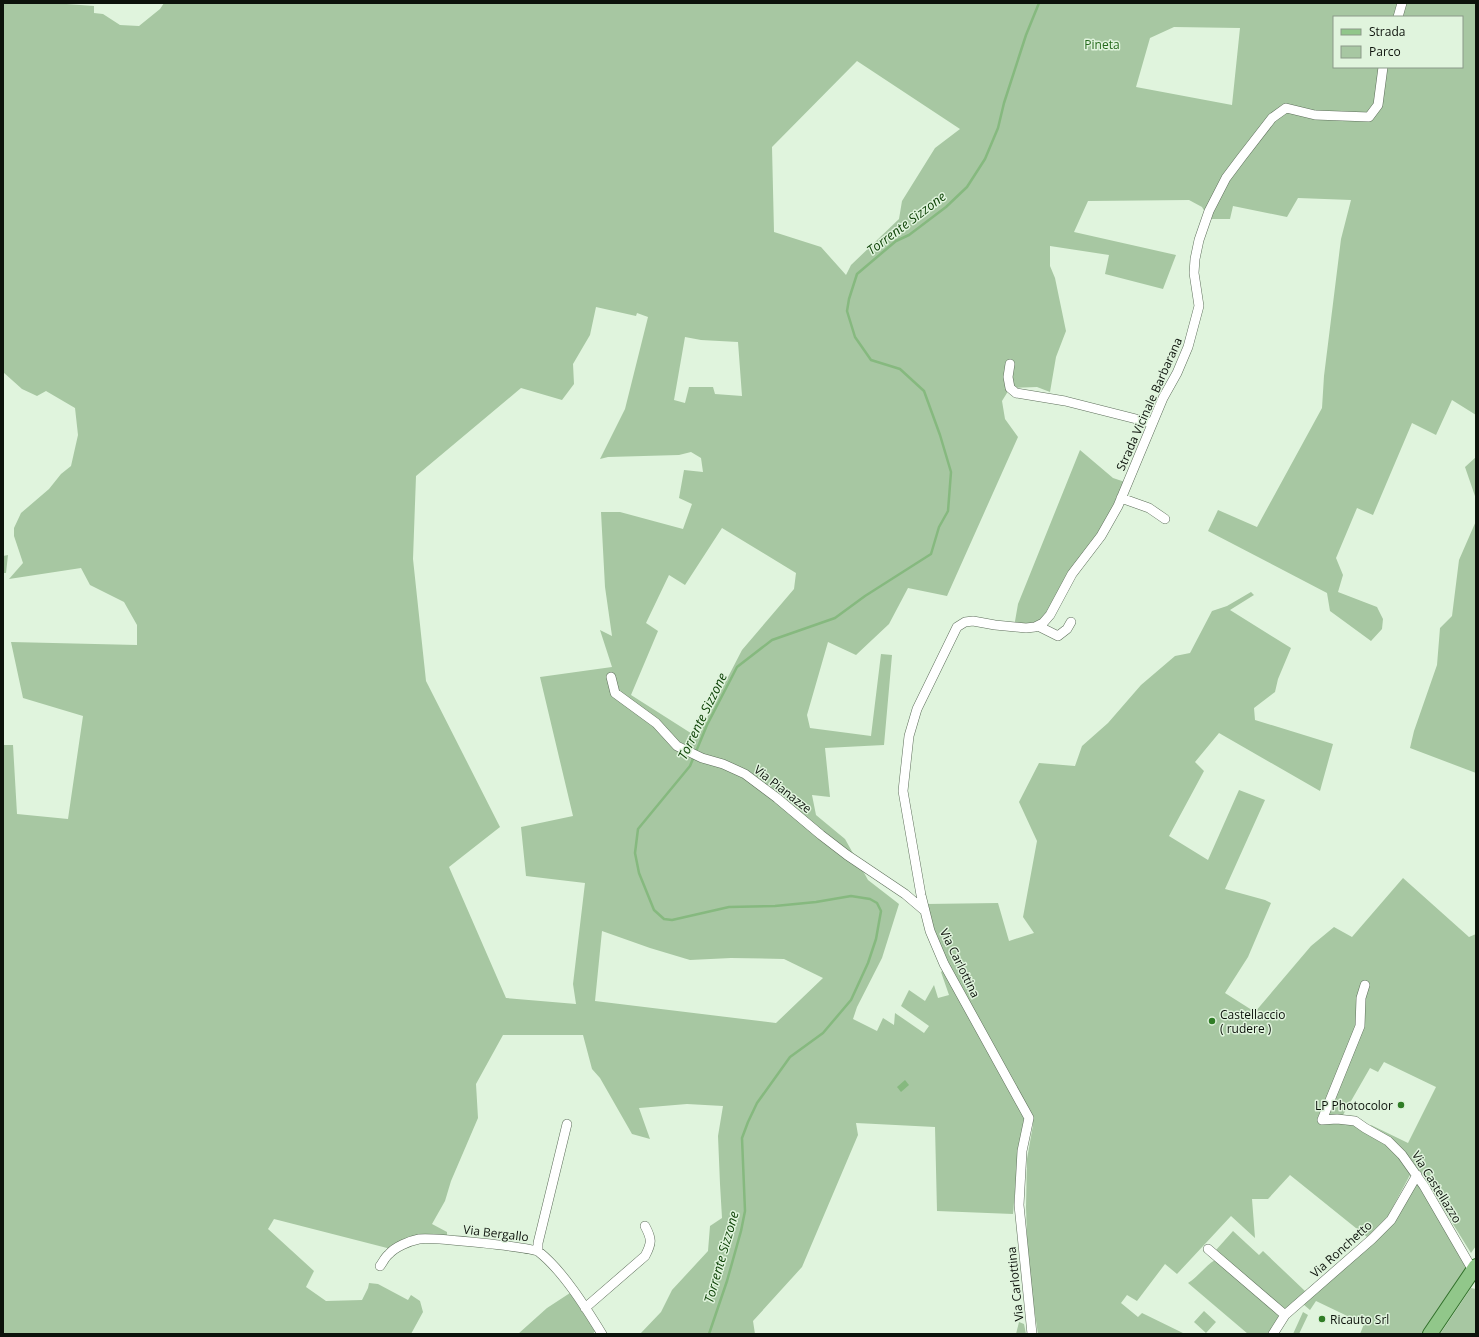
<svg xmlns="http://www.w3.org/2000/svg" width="1479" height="1337" viewBox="0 0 1479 1337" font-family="'Open Sans',sans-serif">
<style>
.green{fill:#a7c7a2;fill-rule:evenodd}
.water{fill:#86b97f}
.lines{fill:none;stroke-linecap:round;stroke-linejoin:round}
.stream{stroke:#86b97f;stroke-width:2.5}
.street-casing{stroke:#5e6f5b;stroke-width:10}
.primary-casing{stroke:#32702b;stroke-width:16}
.street{stroke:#fff;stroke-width:9}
.primary{stroke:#91c78a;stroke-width:14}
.poi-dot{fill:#307d26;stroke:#e0f4dd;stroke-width:1.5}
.labels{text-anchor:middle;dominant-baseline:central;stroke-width:3;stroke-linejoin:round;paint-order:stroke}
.park-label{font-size:12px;fill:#25691c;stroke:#e0f4dd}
.street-label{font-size:12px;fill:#0c120b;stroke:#e0f4dd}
.poi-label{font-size:12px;fill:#0c120b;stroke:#e0f4dd;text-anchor:start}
.water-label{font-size:13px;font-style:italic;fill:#0e4307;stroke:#e0f4dd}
</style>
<rect width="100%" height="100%" fill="#e0f4dd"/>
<path class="green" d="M 3,3 L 53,3 L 94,6 L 94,13 L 103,14 L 120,25 L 139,26 L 160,9 L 164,3 L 1476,3 L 1476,415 L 1452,400 L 1436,435 L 1412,423 L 1373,515 L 1357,508 L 1336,558 L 1343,575 L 1338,592 L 1377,607 L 1383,619 L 1382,629 L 1371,641 L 1330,611 L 1327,593 L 1208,531 L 1218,510 L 1257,527 L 1322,408 L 1324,376 L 1341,239 L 1351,200 L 1298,198 L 1287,217 L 1233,206 L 1230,219 L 1209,219 L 1202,207 L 1189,200 L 1088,201 L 1074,232 L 1176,255 L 1163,289 L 1105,274 L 1109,255 L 1050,246 L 1050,266 L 1055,278 L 1066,331 L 1056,357 L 1050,392 L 1037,387 L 1010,388 L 1002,401 L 1005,419 L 1018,437 L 947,596 L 908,588 L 889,624 L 856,655 L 828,642 L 807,715 L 810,728 L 871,736 L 881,654 L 892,655 L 884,745 L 825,748 L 830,797 L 812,795 L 816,815 L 845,839 L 868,880 L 899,904 L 882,958 L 857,1007 L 853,1019 L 877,1031 L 883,1018 L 894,1025 L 895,1013 L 924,1033 L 929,1026 L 901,1006 L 909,990 L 925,1001 L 934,985 L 938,998 L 949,995 L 941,972 L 945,969 L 1026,1118 L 1019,1147 L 1013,1214 L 937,1211 L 935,1127 L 856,1123 L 858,1135 L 802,1267 L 753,1321 L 755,1334 L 640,1334 L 661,1312 L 672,1290 L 708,1251 L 710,1226 L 722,1218 L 720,1184 L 718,1136 L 723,1106 L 687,1104 L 639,1108 L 650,1139 L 632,1134 L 600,1078 L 592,1069 L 583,1035 L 503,1035 L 476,1084 L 478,1118 L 451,1181 L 445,1201 L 432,1224 L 447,1232 L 447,1237 L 391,1249 L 274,1219 L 268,1229 L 314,1271 L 306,1287 L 326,1301 L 362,1300 L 368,1288 L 369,1283 L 378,1284 L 408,1300 L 411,1295 L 420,1301 L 423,1312 L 411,1334 L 3,1334 L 3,745 L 13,745 L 17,814 L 68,819 L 83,716 L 23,698 L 11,642 L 137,645 L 137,625 L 124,602 L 90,585 L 81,568 L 9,579 L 23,563 L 14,536 L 14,528 L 21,513 L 49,489 L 61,474 L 71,466 L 78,435 L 75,408 L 46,391 L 37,396 L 22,389 L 3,372 ZM 1334,17 L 1462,17 L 1462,67 L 1334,67 ZM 1174,27 L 1240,28 L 1232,105 L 1136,87 L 1150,38 ZM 857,61 L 960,129 L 935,148 L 902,201 L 899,219 L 851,265 L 846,275 L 821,247 L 774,232 L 772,147 ZM 596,307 L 636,316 L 637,313 L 648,317 L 625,409 L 600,459 L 608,457 L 679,455 L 691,452 L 701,458 L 703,472 L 684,470 L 679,498 L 692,504 L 683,529 L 620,512 L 601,512 L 605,587 L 612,636 L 600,630 L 612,667 L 540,677 L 573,816 L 521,827 L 526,876 L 585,883 L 573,984 L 576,1004 L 506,998 L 449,867 L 500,827 L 426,681 L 413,559 L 416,476 L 521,388 L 562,400 L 574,384 L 573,364 L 590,335 ZM 685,337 L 701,340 L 738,342 L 742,396 L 715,394 L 713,387 L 689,387 L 685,403 L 674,400 ZM 722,528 L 796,573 L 794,589 L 742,650 L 697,737 L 631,695 L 658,631 L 646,623 L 669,575 L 685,585 ZM 602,931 L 650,948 L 690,960 L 731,958 L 784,959 L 823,978 L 776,1023 L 595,1001 Z
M 1080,450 L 1113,478 L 1128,483 L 1043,623 L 1014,627 L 1018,604 Z
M 1476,457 L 1476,499 L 1465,467 Z
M 1476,521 L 1476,773 L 1410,748 L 1414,731 L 1437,665 L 1440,628 L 1452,616 L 1459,560 Z
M 8,555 L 6,573 L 3,573 L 3,556 Z
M 1251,592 L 1254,595 L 1230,610 L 1291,648 L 1278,679 L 1275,692 L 1254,708 L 1255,720 L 1333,744 L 1320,791 L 1219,733 L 1195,762 L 1204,771 L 1169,836 L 1208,860 L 1239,790 L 1265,800 L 1225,889 L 1265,900 L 1271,903 L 1248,957 L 1225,993 L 1255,1012 L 1311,946 L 1334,927 L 1352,937 L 1403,878 L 1469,937 L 1476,934 L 1476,1246 L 1471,1253 L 1425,1179 L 1413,1162 L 1398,1147 L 1370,1128 L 1371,1125 L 1408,1143 L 1436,1087 L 1384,1062 L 1378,1072 L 1370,1068 L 1343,1115 L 1364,1131 L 1387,1144 L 1401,1158 L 1411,1173 L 1388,1216 L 1367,1237 L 1290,1175 L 1268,1199 L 1252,1199 L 1255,1238 L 1231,1216 L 1177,1274 L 1165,1264 L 1137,1301 L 1127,1295 L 1121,1303 L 1138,1317 L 1142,1313 L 1185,1334 L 1038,1334 L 1028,1267 L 1026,1207 L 1027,1159 L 1033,1125 L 1032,1120 L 942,952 L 926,904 L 998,903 L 1009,941 L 1034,933 L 1023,917 L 1037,841 L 1019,802 L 1039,763 L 1075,766 L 1082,746 L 1108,723 L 1141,685 L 1175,656 L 1190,653 L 1212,611 L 1227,606 Z
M 1418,1182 L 1467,1269 L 1424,1334 L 1360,1334 L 1364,1324 L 1316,1301 L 1310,1310 L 1303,1304 L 1373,1243 Z
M 1233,1231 L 1259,1255 L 1263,1251 L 1305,1291 L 1284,1311 L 1216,1250 Z
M 1215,1260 L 1281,1316 L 1267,1334 L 1248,1334 L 1188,1283 C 1198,1277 1205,1266 1215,1260 Z
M 1471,1288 L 1476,1289 L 1476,1334 L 1440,1334 Z
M 570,1293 L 595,1331 L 593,1334 L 518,1334 L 547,1308 Z
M 1204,1311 L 1216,1322 L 1206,1333 L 1194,1322 Z
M 1303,1312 L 1308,1315 L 1299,1334 L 1293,1334 Z
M 1019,1322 L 1024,1324 L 1026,1334 L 1016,1334 Z"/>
<path class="water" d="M 905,1080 L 909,1085 L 901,1092 L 897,1087 Z"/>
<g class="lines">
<path class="stream" d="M 709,1334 L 727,1281 L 741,1231 L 745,1211 L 742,1138 L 748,1122 L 757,1103 L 790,1057 L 823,1033 L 851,1000 L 868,963 L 876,939 L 881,911 L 877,903 L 870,899 L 851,896 L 816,902 L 775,906 L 729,907 L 672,920 L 664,919 L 654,910 L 639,873 L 635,853 L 638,829 L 690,766 L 707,725 L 737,667 L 772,640 L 835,618 L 865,596 L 931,554 L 939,527 L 948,511 L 951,472 L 940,435 L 924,391 L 900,369 L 871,360 L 855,337 L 847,311 L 849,299 L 857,274 L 896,241 L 909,235 L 946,207 L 967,187 L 985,159 L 998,128 L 1004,103 L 1026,35 L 1039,3"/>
<defs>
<path id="street" d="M 1398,17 L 1402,3
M 1010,364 L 1008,377 L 1010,388 L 1016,393 L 1065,401 L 1152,423
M 1121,498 L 1149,508 L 1165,519
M 1038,626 L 1058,636 L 1067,629 L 1071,622
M 611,677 L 615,693 L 656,723 L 677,746 L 702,758 L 723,764 L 745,774 L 777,798 L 821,835 L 847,855 L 905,894 L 925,911
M 1365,985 L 1361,998 L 1360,1026 L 1322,1120 L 1337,1119 L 1355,1121 L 1365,1128 L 1388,1141 L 1402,1155 L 1424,1186 L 1475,1274
M 1208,1249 L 1285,1315
M 538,1251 L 538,1243 L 567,1124
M 380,1266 C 383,1262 385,1257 389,1254 C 395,1247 409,1241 419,1239 C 430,1237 533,1247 539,1252 C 563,1271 586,1308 602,1334
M 585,1308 L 645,1256 C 652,1243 652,1239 645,1226
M 1032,1334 L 1019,1205 L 1022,1151 L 1029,1118 L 944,964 L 930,931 L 921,895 L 903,791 L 909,736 L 917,709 L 957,627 L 965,622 L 973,621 L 995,625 L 1026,628 L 1035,627 L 1043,623 L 1050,615 L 1072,574 L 1101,536 L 1118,506 L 1163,398 L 1177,373 L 1188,347 L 1199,306 L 1194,273 L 1195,259 L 1199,240 L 1209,211 L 1226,178 L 1241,158 L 1272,118 L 1286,108 L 1315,115 L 1369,117 L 1378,105 L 1383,67
M 1273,1334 L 1285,1315 L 1372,1239 L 1391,1220 L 1417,1175"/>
<path id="primary" d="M 1430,1334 L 1476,1266"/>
</defs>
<use href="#street" class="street-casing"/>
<use href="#primary" class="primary-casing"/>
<use href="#street" class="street"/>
<use href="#primary" class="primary"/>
</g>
<g class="poi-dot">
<circle cx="1212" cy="1021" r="4"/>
<circle cx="1401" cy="1105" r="4"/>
<circle cx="1322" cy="1319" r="4"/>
</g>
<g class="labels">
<g class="park-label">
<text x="1102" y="44">Pineta</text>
</g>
<g class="street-label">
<text transform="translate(1149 404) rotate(-66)">Strada Vicinale Barbarana</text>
<text transform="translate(783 789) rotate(38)">Via Pianazze</text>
<text transform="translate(960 963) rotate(64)">Via Carlottina</text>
<text transform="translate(1437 1187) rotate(58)">Via Castellazzo</text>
<text transform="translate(496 1233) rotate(7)">Via Bergallo</text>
<text transform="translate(1341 1249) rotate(-42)">Via Ronchetto</text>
<text transform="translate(1015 1284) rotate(-96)">Via Carlottina</text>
</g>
<g class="poi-label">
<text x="1220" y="1014">Castellaccio<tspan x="1220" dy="14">( rudere )</tspan></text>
<text x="1393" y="1105" text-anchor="end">LP Photocolor</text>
<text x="1330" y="1319">Ricauto Srl</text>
</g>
<g class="water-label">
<text transform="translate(906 223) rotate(-37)">Torrente Sizzone</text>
<text transform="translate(702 716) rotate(-64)">Torrente Sizzone</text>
<text transform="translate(721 1257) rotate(-74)">Torrente Sizzone</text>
</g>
</g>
<rect width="1479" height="1337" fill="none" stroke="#0c120b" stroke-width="8"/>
<rect x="1333" y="16" width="130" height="52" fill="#e0f4dd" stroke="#8b9a89"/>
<rect x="1341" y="29" width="20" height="6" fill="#91c78a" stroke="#8b9a89"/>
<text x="1369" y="36" font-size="12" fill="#0c120b">Strada</text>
<rect x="1341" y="46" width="20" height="12" fill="#a7c7a2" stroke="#8b9a89"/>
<text x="1369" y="56" font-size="12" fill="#0c120b">Parco</text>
</svg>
